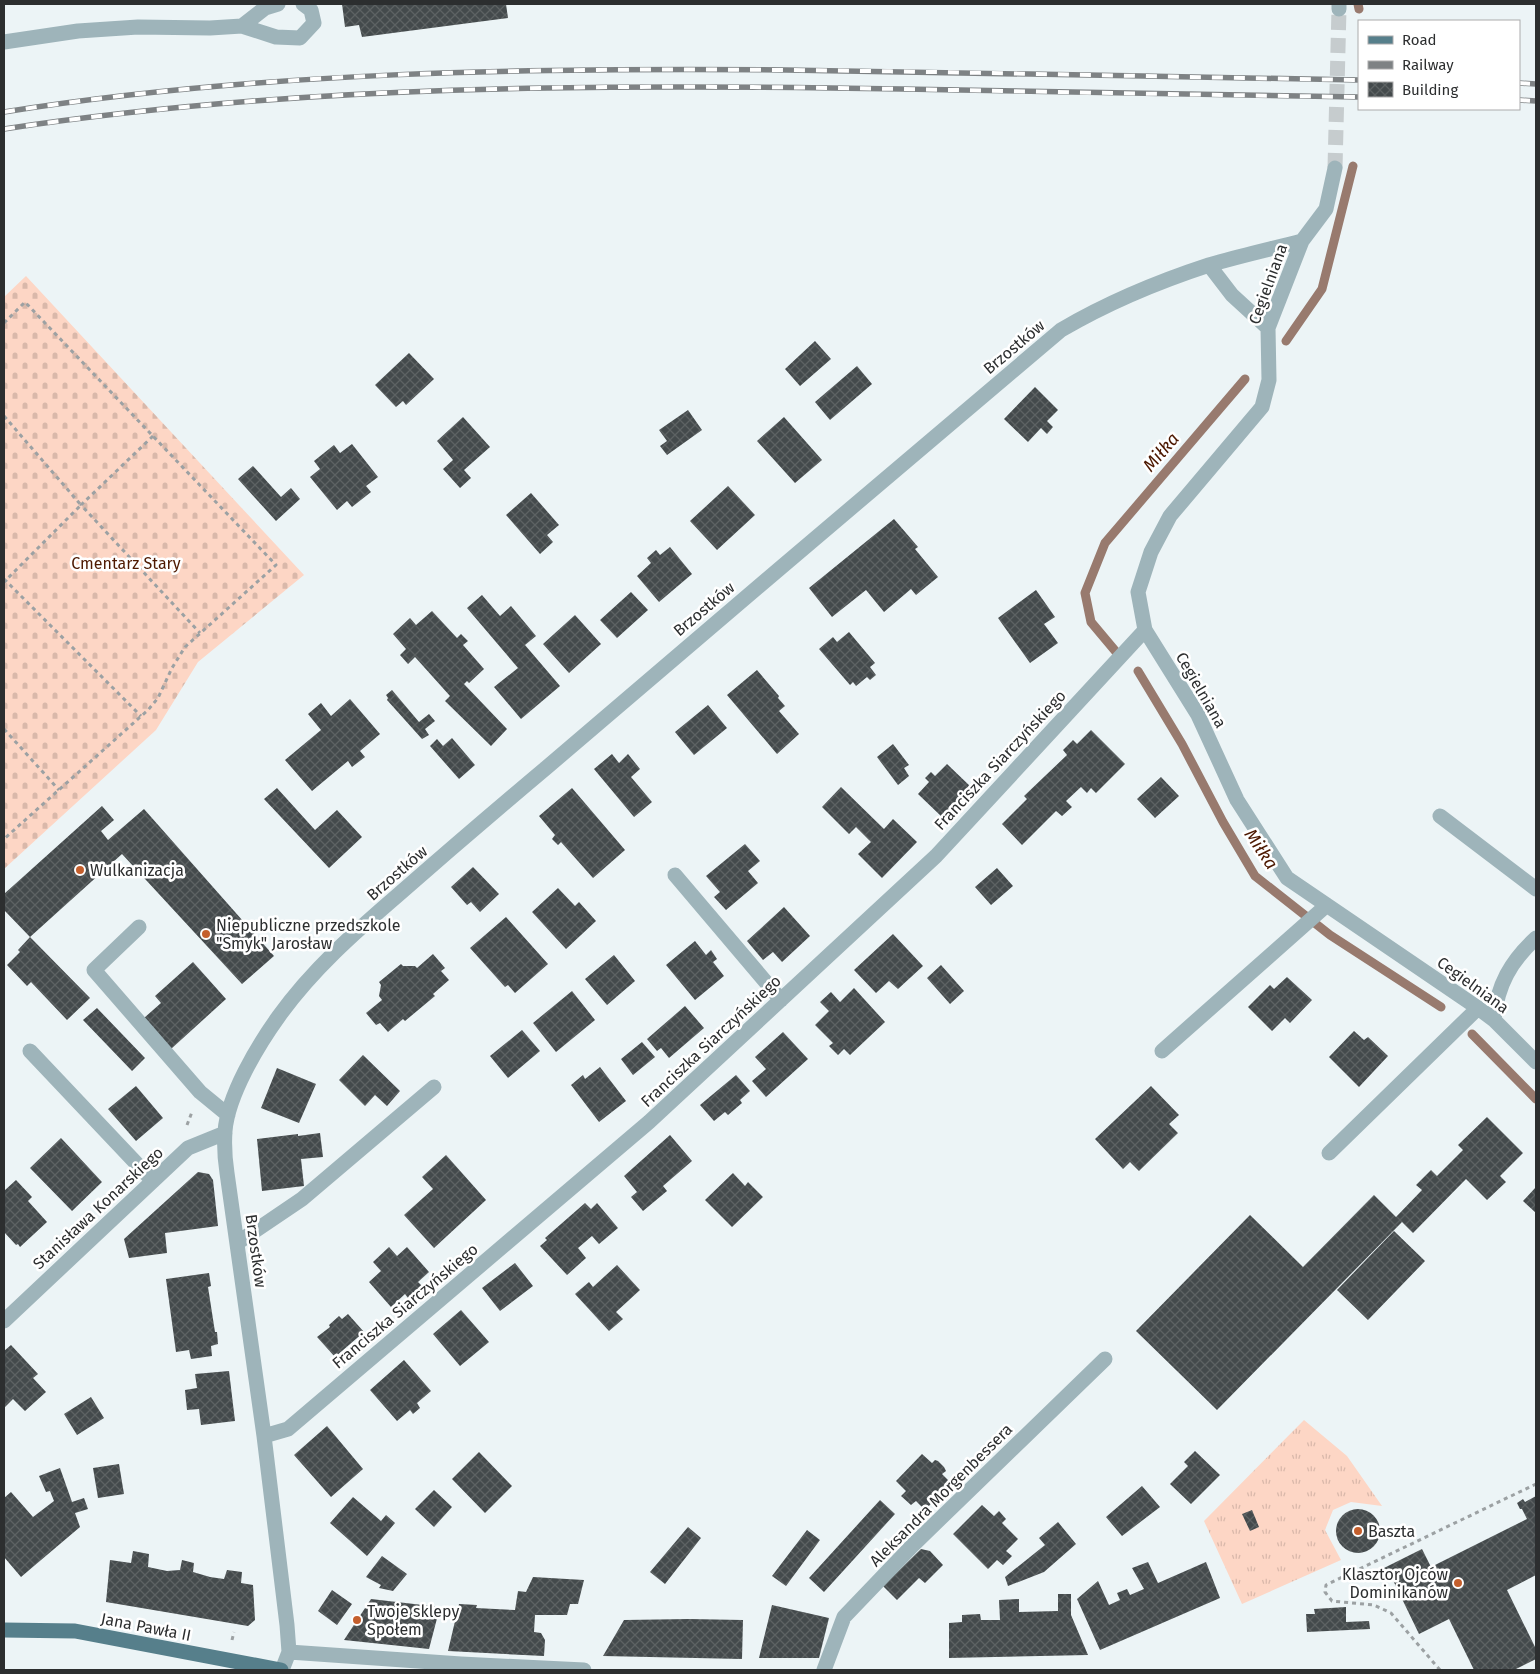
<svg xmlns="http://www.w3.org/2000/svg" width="1540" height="1674" viewBox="0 0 1540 1674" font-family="'Fira Sans',sans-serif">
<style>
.grass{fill:url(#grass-tufts)}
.cemetery{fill:url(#cemetery-stones)}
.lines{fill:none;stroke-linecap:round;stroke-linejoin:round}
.stream{stroke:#987a6e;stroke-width:9}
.building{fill:url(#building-cross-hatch)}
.minor-tunnel{stroke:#c6ccce;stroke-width:15;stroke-dasharray:15 8;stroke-linecap:butt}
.path{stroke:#9ca1a3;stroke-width:3;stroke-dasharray:4 4;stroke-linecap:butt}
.minor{stroke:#9eb4ba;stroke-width:15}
.major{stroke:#567f8b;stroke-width:15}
.rail-casing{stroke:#7e8284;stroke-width:5.5}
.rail{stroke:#fff;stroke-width:4;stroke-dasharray:11;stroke-linecap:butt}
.poi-dot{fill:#c45f2d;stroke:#fff;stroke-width:2}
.labels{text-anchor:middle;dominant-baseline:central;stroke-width:5;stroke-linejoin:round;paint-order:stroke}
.street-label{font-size:16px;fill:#2c2e2f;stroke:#fff}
.park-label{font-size:16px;fill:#4e1900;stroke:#fff}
.poi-label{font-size:16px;fill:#2c2e2f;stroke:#fff;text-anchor:start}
.water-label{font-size:18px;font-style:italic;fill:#4c1800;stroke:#fff}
</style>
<defs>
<pattern id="grass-tufts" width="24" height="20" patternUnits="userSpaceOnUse" patternTransform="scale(1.25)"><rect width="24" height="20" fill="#fdd6c5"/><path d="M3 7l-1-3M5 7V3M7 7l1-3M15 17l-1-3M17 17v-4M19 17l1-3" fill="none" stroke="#d9b8aa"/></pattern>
<pattern id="cemetery-stones" width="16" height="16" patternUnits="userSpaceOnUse" patternTransform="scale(1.25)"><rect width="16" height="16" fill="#fdd6c5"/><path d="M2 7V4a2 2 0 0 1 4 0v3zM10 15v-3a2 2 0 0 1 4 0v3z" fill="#d9b8aa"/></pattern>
<pattern id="building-cross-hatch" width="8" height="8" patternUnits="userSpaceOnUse" patternTransform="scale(1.25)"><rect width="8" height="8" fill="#444a4c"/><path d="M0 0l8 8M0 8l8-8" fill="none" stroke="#5d6263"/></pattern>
</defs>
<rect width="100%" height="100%" fill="#ecf4f6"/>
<path class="grass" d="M 1304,1420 L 1347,1456 L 1382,1506 L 1351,1502 L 1333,1510 L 1325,1530 L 1341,1560 L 1242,1604 L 1204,1521 Z"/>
<path class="cemetery" d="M 26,276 L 304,575 L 198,662 L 156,730 L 4,869 L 4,297 Z"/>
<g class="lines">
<path class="stream" d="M 1358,4 L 1359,9
M 1286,341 L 1322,289 L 1353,166
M 1117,653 L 1091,622 L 1085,593 L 1105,543 L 1245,379
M 1138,671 L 1182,744 L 1223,822 L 1255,876 L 1330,935 L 1441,1007
M 1472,1034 L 1536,1099"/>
</g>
<path class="building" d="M 342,4 L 506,4 L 508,18 L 362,37 L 359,25 L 345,27 Z
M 815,341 L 831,359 L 800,386 L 785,369 Z
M 409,353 L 434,379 L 406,405 L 403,401 L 396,407 L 375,385 Z
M 857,366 L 872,384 L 830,420 L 815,402 Z
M 1035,387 L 1058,410 L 1047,421 L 1053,427 L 1047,434 L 1041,428 L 1028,442 L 1004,419 Z
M 688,410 L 702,430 L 667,455 L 660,446 L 667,441 L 659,430 Z
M 463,417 L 490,447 L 464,470 L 471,478 L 460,488 L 443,469 L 453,460 L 437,441 Z
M 784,417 L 822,460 L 795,483 L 757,441 Z
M 352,444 L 378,477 L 366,486 L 371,492 L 352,507 L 347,501 L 337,510 L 310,477 L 320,469 L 314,461 L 334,445 L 340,453 Z
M 253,466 L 281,497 L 291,488 L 300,499 L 276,521 L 238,479 Z
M 728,486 L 755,515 L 717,550 L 690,521 Z
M 531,493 L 559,525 L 547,535 L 553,542 L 540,554 L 506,515 Z
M 894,519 L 918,547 L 915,549 L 938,577 L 916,595 L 911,589 L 884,612 L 866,590 L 832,617 L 809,588 Z
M 670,547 L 692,574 L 659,602 L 637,576 L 651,563 L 647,558 L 656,550 L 660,555 Z
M 1036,590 L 1055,617 L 1044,624 L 1058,643 L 1030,663 L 998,618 Z
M 631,592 L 648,610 L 617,638 L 600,620 Z
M 482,595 L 500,616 L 511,606 L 536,636 L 525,645 L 560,686 L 521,719 L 494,687 L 518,668 L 467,608 Z
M 432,611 L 457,638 L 461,634 L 468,641 L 463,645 L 484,669 L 469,683 L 467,681 L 464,684 L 507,729 L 491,746 L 445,701 L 450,696 L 415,657 L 408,664 L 400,655 L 406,649 L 393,634 L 410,618 L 416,625 Z
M 575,615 L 601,644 L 569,673 L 543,644 Z
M 849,632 L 875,663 L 870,667 L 876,675 L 870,680 L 867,677 L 856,686 L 853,682 L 850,685 L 819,649 L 833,637 L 837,642 Z
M 757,670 L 779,696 L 778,698 L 785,706 L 779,711 L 799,734 L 777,754 L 727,695 Z
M 392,690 L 419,722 L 429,714 L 435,721 L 425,729 L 429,735 L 422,739 L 387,700 L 388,698 L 386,695 Z
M 350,699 L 380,734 L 360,751 L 365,757 L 352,767 L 348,761 L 312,791 L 285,760 L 321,730 L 308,714 L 321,703 L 331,716 Z
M 708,705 L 727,728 L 694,755 L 675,732 Z
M 1091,730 L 1125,764 L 1096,793 L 1091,788 L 1087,793 L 1081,787 L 1066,801 L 1072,807 L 1062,816 L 1056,811 L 1022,845 L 1002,824 L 1027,799 L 1024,796 L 1067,755 L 1063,750 L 1073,740 L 1077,744 Z
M 452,738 L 475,765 L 459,779 L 430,746 L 437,739 L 443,746 Z
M 893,744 L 909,765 L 904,768 L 909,776 L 898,785 L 877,757 Z
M 612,754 L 619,763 L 628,754 L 640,769 L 631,777 L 652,802 L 634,817 L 594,769 Z
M 947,764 L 971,787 L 942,817 L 918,794 L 929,782 L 925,778 L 931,772 L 935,776 Z
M 1161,777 L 1179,796 L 1155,818 L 1137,799 Z
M 841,787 L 884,829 L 893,819 L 917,842 L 882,878 L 858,854 L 871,842 L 856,827 L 849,834 L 822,807 Z
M 277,788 L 315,830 L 337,810 L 362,837 L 329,868 L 264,799 Z
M 572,788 L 625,850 L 593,878 L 561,842 L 558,845 L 552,839 L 555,835 L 539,816 Z
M 102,806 L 114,820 L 101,831 L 108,840 L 144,809 L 274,956 L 242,984 L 122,854 L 30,937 L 4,910 L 4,894 Z
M 745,844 L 760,861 L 748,871 L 758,883 L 726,910 L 714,897 L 720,892 L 706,876 Z
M 473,867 L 499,894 L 480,912 L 471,902 L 467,905 L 451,887 Z
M 997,868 L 1013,886 L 991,905 L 975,887 Z
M 558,888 L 575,906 L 579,902 L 596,921 L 566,949 L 532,912 Z
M 784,907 L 810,936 L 782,962 L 773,952 L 763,960 L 747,941 Z
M 506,917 L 548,964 L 515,993 L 508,985 L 505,987 L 470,948 Z
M 893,934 L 923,966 L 898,989 L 889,981 L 876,993 L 854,970 Z
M 30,937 L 90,998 L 67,1020 L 31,982 L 27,986 L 7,965 L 20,952 L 18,950 Z
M 695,941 L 706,955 L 711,950 L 717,959 L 713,962 L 724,976 L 695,1000 L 666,965 Z
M 433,954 L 445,968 L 441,971 L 449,980 L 433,994 L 435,996 L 405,1021 L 403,1019 L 388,1032 L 380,1023 L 376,1025 L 366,1013 L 382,1000 L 379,996 L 381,985 L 379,982 L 401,964 L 403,966 L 415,966 L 417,968 Z
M 614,955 L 635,981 L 607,1005 L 585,979 Z
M 193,962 L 226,999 L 171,1049 L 144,1018 L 161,1003 L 155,996 Z
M 941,965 L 964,991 L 950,1004 L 927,978 Z
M 1287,977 L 1312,1000 L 1290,1023 L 1285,1018 L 1272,1031 L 1248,1007 L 1270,985 L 1274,989 Z
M 854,988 L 885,1022 L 850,1055 L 844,1049 L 838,1055 L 829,1046 L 833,1043 L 815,1025 L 829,1011 L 820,1002 L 831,992 L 840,1002 Z
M 572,991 L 595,1020 L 556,1052 L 533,1023 Z
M 685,1006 L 704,1028 L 669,1058 L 661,1048 L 657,1051 L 647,1039 Z
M 97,1008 L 145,1058 L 132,1071 L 83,1020 Z
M 522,1030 L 540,1051 L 508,1078 L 490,1056 Z
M 1354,1031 L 1364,1040 L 1368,1037 L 1388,1056 L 1359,1087 L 1329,1057 Z
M 783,1032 L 808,1059 L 766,1097 L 752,1081 L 766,1069 L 755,1057 Z
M 642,1042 L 655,1057 L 633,1075 L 621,1059 Z
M 363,1055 L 400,1091 L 387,1106 L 375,1095 L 365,1106 L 339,1080 Z
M 600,1067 L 626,1101 L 599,1122 L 571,1085 L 583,1075 L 585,1079 Z
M 277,1068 L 316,1084 L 299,1123 L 261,1108 Z
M 736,1075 L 750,1091 L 740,1100 L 742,1103 L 728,1115 L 725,1112 L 714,1121 L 700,1105 Z
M 136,1086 L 163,1118 L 136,1141 L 108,1109 Z
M 1151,1086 L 1179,1115 L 1169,1124 L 1178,1133 L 1139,1171 L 1130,1162 L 1123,1169 L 1095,1139 Z
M 1487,1117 L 1523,1153 L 1500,1176 L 1506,1182 L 1487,1200 L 1466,1179 L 1413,1233 L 1402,1222 L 1217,1410 L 1136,1331 L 1250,1215 L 1303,1267 L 1374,1195 L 1396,1217 L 1422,1190 L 1416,1185 L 1431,1170 L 1437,1176 L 1463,1150 L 1458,1145 Z
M 320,1133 L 323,1157 L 301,1159 L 304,1186 L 262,1191 L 257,1139 L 298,1134 L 298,1136 Z
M 670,1135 L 692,1161 L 663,1186 L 667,1191 L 643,1211 L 631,1197 L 637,1192 L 624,1176 Z
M 61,1138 L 102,1182 L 72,1211 L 30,1168 Z
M 446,1155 L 486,1200 L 434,1248 L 404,1215 L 433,1189 L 422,1177 Z
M 198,1172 L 209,1174 L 213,1180 L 218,1226 L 165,1233 L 167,1253 L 129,1258 L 124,1239 Z
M 733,1173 L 745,1186 L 748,1182 L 763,1197 L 732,1227 L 705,1200 Z
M 16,1180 L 32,1197 L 28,1201 L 47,1222 L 20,1247 L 18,1244 L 16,1245 L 4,1232 L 4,1191 Z
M 1536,1187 L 1536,1213 L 1523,1201 Z
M 585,1203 L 591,1209 L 597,1203 L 618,1228 L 599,1244 L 592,1236 L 578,1248 L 586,1258 L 567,1275 L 540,1246 L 547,1240 L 545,1238 Z
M 1394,1231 L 1425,1261 L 1368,1320 L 1337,1290 Z
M 389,1247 L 397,1256 L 407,1247 L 429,1272 L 418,1282 L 422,1286 L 408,1298 L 405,1294 L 391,1307 L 369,1282 L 381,1271 L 373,1262 Z
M 515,1263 L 533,1286 L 500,1311 L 482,1288 Z
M 617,1265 L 640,1290 L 616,1312 L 623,1319 L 609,1331 L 575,1294 L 589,1282 L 593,1287 Z
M 209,1273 L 211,1286 L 208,1287 L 215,1332 L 217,1332 L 218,1344 L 211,1346 L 212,1356 L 191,1359 L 189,1350 L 176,1352 L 166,1279 Z
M 461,1310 L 489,1342 L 460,1366 L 433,1334 Z
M 348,1314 L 364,1332 L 335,1357 L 317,1337 L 330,1327 L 329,1325 L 339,1316 L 342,1319 Z
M 11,1345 L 38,1374 L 33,1378 L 46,1392 L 25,1411 L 13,1399 L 4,1408 L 4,1351 Z
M 404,1360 L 431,1391 L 417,1403 L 420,1408 L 413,1414 L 410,1410 L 397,1421 L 370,1390 Z
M 229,1371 L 235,1421 L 201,1425 L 199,1409 L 187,1410 L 185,1390 L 197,1388 L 195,1374 Z
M 91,1397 L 104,1418 L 77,1435 L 64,1414 Z
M 327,1426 L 363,1469 L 331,1497 L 294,1455 Z
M 1195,1451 L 1220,1475 L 1191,1504 L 1170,1484 L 1188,1466 L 1184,1462 Z
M 479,1452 L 512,1486 L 485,1513 L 452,1479 Z
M 922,1454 L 932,1463 L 935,1460 L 938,1461 L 944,1467 L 946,1471 L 942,1474 L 951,1483 L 925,1510 L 916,1501 L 911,1505 L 901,1496 L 906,1491 L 896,1481 Z
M 119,1464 L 124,1494 L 98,1498 L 93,1468 Z
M 60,1468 L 72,1502 L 84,1498 L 88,1509 L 75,1513 L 80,1527 L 21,1577 L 4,1557 L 4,1498 L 11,1492 L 33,1517 L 54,1501 L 50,1491 L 46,1492 L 39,1476 Z
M 1142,1486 L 1160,1507 L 1122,1536 L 1106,1517 Z
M 434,1490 L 452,1507 L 434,1527 L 415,1509 Z
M 1536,1496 L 1536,1575 L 1507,1590 L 1536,1649 L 1536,1659 L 1514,1670 L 1474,1670 L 1449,1619 L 1419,1634 L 1389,1572 L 1385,1574 L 1382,1569 L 1422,1549 L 1431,1567 L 1527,1519 L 1522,1509 L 1520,1509 L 1517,1503 L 1523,1499 L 1525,1502 Z
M 353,1497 L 381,1521 L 386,1515 L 395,1523 L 367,1556 L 330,1523 Z
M 880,1500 L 895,1514 L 824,1592 L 809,1578 Z
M 982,1505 L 994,1516 L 999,1511 L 1006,1519 L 1002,1523 L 1018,1539 L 1006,1551 L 1012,1556 L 1003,1565 L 997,1560 L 988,1569 L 953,1534 Z
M1336 1531a22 22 0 1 1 44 0a22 22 0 1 1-44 0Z
M 1252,1510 L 1259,1527 L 1250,1531 L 1242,1514 Z
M 1058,1522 L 1076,1544 L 1044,1572 L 1008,1586 L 1005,1577 L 1045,1545 L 1039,1538 Z
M 688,1527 L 701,1538 L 665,1584 L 650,1572 Z
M 807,1530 L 820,1540 L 786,1586 L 772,1576 Z
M 921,1549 L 930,1551 L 943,1565 L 925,1583 L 919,1578 L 897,1600 L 883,1586 Z
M 133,1551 L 149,1554 L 148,1567 L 167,1571 L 180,1570 L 182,1560 L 194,1563 L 193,1572 L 210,1577 L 224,1579 L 227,1570 L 242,1572 L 241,1583 L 253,1585 L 255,1620 L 248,1626 L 106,1602 L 110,1560 L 131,1563 Z
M 382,1556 L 407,1574 L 393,1591 L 379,1588 L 381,1585 L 366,1577 Z
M 1148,1562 L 1158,1583 L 1206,1562 L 1220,1598 L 1100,1650 L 1077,1599 L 1098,1581 L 1109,1605 L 1120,1600 L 1117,1593 L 1127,1589 L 1130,1595 L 1144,1589 L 1132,1568 Z
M 533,1577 L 584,1580 L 578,1604 L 570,1604 L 567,1615 L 535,1615 L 534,1632 L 541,1633 L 545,1640 L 544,1656 L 448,1651 L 459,1604 L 477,1605 L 476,1608 L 515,1610 L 518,1591 L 526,1592 Z
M 332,1590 L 352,1604 L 337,1625 L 318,1611 Z
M 1058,1594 L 1071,1594 L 1071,1615 L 1088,1655 L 949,1658 L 949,1623 L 962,1622 L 962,1615 L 980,1614 L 981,1620 L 1000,1620 L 999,1600 L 1019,1599 L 1019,1612 L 1058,1611 Z
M 371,1599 L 440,1607 L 429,1649 L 344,1640 Z
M 772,1605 L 829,1618 L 819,1658 L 759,1658 Z
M 1346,1607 L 1346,1622 L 1369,1621 L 1370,1629 L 1307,1632 L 1306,1614 L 1315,1614 L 1314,1609 Z
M 689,1619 L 743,1620 L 742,1659 L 603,1656 L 624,1620 Z"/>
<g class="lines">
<path class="minor-tunnel" d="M 1335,168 L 1339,9"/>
<path class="path" d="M 4,323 L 25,302 L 276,565 L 185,647 L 172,668 L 158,698 L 148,710 L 4,839
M 4,416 L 81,505 L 4,582
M 153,436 L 81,505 L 200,633
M 4,579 L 141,716
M 4,729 L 59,790
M 187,1125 L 192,1112
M 232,1640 L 234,1632
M 1440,1670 L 1391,1613 L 1374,1605 L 1332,1601 L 1325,1592 L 1326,1585 L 1536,1484"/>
<path class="minor" d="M 1339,9 L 1339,4
M 242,26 L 265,8 L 278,4
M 4,42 L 78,31 L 138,27 L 210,28 L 242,26 L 276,37 L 300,38 L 314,23 L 311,10 L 303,4
M 1335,168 L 1326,209 L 1302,241 L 1268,328 L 1269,380 L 1262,407 L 1170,516 L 1151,552 L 1138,592 L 1145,630 L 1198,715 L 1237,800 L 1287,878 L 1478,1008 L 1494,1020 L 1536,1062
M 1209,265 L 1232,295 L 1268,328
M 1440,816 L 1536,889
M 675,875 L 781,1000
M 139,927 L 94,970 L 200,1092 L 228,1115
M 1494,1020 C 1497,985 1511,961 1536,938
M 30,1051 L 153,1181
M 1162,1051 L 1327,905
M 1329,1153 L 1478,1008
M 237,1243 L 302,1199 L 434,1087
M 4,1321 L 188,1148 L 225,1133
M 264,1436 L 288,1429 L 649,1122 L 936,856 L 1145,630
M 289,1652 L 461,1664 L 584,1670
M 282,1670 L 289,1652 L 287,1625 L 264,1436 L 227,1173 C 225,1160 224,1145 225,1131 C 228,1095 258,1045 279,1016 C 312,970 355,932 398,895 C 447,852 496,810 546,768 C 717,621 889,476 1061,330 C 1107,303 1157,282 1209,265 C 1239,256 1271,249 1302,241
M 824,1670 L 844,1617 L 913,1545 L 1105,1359"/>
<path class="major" d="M 4,1630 L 75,1631 L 281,1670"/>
<defs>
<path id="rail" d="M 1519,83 L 1536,84
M 1519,100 L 1536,101
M 4,112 C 262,71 525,68 786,70 C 977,72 1168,77 1359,80
M 4,129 C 301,84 602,84 902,89 C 1054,92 1206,95 1359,97"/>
</defs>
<use href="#rail" class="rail-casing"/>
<use href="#rail" class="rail"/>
</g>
<g class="poi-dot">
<circle cx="80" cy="870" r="5"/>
<circle cx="206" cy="934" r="5"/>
<circle cx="1358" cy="1531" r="5"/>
<circle cx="1458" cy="1583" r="5"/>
<circle cx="357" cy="1620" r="5"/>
</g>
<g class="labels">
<g class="street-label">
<text transform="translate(1268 284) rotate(-70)">Cegielniana</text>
<text transform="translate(1014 347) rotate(-40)">Brzostków</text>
<text transform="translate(704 609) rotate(-40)">Brzostków</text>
<text transform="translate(1201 690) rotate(60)">Cegielniana</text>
<text transform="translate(1000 760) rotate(-47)">Franciszka Siarczyńskiego</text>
<text transform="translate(397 873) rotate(-41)">Brzostków</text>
<text transform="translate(1473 985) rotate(36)">Cegielniana</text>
<text transform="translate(711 1041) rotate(-43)">Franciszka Siarczyńskiego</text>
<text transform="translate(98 1208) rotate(-43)">Stanisława Konarskiego</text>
<text transform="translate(256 1251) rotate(82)">Brzostków</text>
<text transform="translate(405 1306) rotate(-40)">Franciszka Siarczyńskiego</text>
<text transform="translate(941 1495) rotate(-45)">Aleksandra Morgenbessera</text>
<text transform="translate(146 1627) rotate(11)">Jana Pawła II</text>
</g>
<g class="park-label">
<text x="126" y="563">Cmentarz Stary</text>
</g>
<g class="poi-label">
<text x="90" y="870">Wulkanizacja</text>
<text x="216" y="925">Niepubliczne przedszkole<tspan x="216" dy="18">"Smyk" Jarosław</tspan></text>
<text x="1368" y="1531">Baszta</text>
<text x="1448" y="1574" text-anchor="end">Klasztor Ojców<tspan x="1448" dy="18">Dominikanów</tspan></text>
<text x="367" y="1611">Twoje sklepy<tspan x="367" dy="18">Społem</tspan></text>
</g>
<g class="water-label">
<text transform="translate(1161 452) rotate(-49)">Miłka</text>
<text transform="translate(1261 849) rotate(56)">Miłka</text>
</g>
</g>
<rect width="1540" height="1674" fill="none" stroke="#2c2e2f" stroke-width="10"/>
<rect x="1358" y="20" width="162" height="90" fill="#ffffff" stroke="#ababac"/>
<rect x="1368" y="36" width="25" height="8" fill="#567f8b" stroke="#ababac"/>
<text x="1402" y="45" font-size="15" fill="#2c2e2f">Road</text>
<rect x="1368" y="61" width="25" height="8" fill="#7e8284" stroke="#ababac"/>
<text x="1402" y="70" font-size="15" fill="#2c2e2f">Railway</text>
<rect x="1368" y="82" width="25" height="15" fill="url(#building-cross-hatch)" stroke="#ababac"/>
<text x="1402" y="95" font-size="15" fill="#2c2e2f">Building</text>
</svg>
